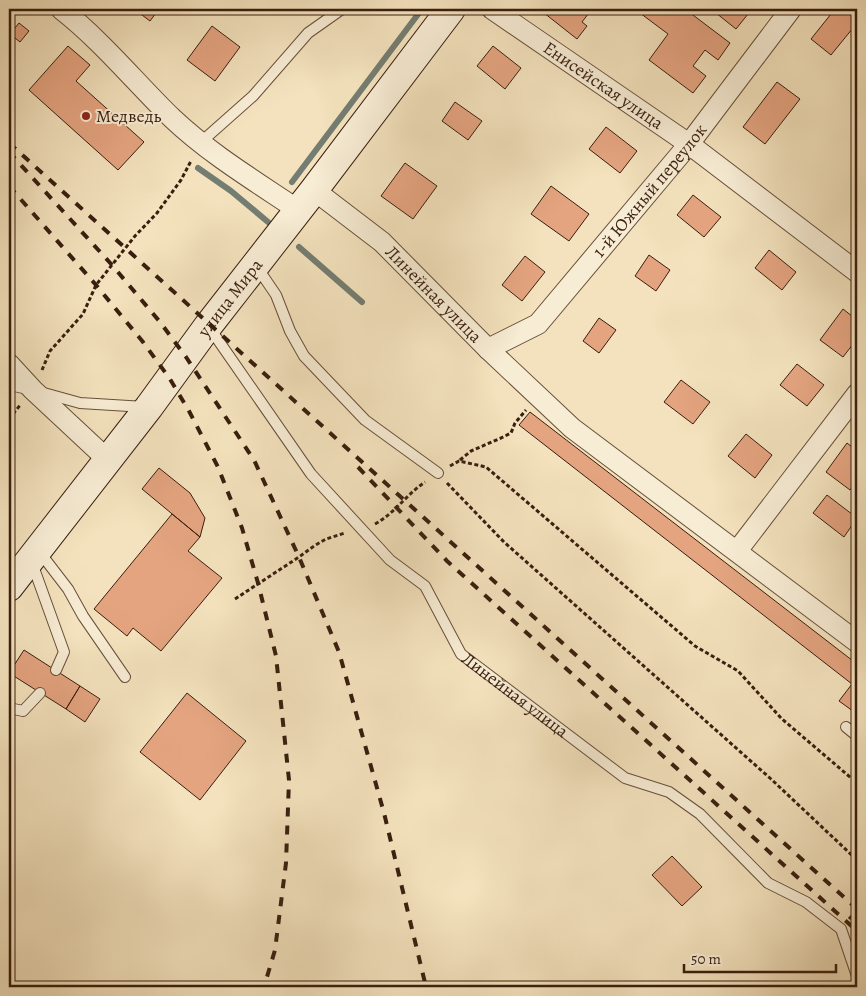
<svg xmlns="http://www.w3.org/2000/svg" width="866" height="996" viewBox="0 0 866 996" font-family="Alegreya,serif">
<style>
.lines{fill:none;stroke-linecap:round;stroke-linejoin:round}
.stream{stroke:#747d71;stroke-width:6}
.building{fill:#e4a480;stroke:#391e0f}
.service-casing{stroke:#684f3a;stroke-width:12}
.minor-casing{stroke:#684f3a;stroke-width:22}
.secondary-casing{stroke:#391e0f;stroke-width:30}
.path{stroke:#391e0f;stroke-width:3;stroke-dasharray:4 2.5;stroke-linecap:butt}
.service{stroke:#f7ecd4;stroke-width:10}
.minor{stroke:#f7ecd4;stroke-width:20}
.secondary{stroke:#f7ecd4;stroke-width:28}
.rail{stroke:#391e0f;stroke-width:4;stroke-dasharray:9 9;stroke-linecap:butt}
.poi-dot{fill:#8f2418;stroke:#f7ecd4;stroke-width:2}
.labels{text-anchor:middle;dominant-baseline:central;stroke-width:4;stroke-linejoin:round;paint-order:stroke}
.street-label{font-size:18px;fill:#391e0f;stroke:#f7ecd4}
.poi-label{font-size:18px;fill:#391e0f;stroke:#f7ecd4;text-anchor:start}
</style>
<rect width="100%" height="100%" fill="#f3e2bd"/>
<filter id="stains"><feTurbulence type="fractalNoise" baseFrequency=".004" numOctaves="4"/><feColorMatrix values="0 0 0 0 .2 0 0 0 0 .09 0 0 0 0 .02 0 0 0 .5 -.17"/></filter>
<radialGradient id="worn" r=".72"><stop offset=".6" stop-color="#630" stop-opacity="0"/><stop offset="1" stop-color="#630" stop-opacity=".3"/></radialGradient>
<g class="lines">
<path class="stream" d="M 198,168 L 231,191 L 268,222
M 292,182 L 422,9
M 299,247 L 362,302"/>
</g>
<path class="building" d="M 134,9 L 159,9 L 150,21 Z
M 539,9 L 592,9 L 582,22 L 587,26 L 577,39 Z
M 643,9 L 685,9 L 730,43 L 718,60 L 705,50 L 693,66 L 706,76 L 693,93 L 649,60 L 668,34 L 640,13 Z
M 711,9 L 752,9 L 736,29 Z
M 835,9 L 855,9 L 857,10 L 857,23 L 831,55 L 811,39 Z
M 19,23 L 29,31 L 20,42 L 10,34 Z
M 212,26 L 240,47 L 215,81 L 187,60 Z
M 68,46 L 90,65 L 76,81 L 144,142 L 118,170 L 29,90 Z
M 493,46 L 521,68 L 505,89 L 477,66 Z
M 777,82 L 800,99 L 765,144 L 743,127 Z
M 455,102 L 482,121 L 468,140 L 442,121 Z
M 606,127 L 637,151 L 620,173 L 589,149 Z
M 405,163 L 437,186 L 413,219 L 381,196 Z
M 551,186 L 589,214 L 569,241 L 531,214 Z
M 693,195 L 721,217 L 704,237 L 677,215 Z
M 769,250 L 796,272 L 782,290 L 755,268 Z
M 649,255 L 670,270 L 656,291 L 635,276 Z
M 525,256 L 545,272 L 522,301 L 502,285 Z
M 843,309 L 857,320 L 857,339 L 843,357 L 820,340 Z
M 599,318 L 616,330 L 599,353 L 583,341 Z
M 797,364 L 824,385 L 807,406 L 780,385 Z
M 681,380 L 710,402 L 693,424 L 664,402 Z
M 530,412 L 857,664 L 857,714 L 839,701 L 852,684 L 519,425 Z
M 746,434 L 772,455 L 755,478 L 728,456 Z
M 847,443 L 857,451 L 857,480 L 850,490 L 826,472 Z
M 159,468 L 190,493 L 205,518 L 200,537 L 142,489 Z
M 827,495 L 857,518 L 844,537 L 813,513 Z
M 172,514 L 200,537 L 188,551 L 222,578 L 161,651 L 133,628 L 127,636 L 94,609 Z
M 24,650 L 80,686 L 66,709 L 9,673 Z
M 80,686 L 100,699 L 85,722 L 66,709 Z
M 187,693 L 246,741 L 200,800 L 140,752 Z
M 672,856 L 702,887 L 682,906 L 652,875 Z"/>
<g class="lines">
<defs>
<g id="service">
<path d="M 200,143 L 253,96 L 308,33 L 342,9"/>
<path d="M 257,267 L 276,295 L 290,331 L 304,356 L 365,420 L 438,473"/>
<path id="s1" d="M 209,327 L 311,474 L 390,560 L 425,586 L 461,654 L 625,778 L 669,792 L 700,814 L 768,883 L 806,902 L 841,929 L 857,976"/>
<path d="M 9,385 L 33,390 L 80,403 L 145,407"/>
<path d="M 38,550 L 68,589 L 83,616 L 125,677"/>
<path d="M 32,563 L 64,652 L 56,670"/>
<path d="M 9,708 L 23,711 L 40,693"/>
<path d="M 846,727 L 857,736"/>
</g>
<g id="minor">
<path d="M 61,9 C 102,41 135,82 172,118 C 210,154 255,181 298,210"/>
<path id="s2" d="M 492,9 L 689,144 L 857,272"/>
<path id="s3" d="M 314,190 L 382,242 L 488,349 L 572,428 L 857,642"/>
<path id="s4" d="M 488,349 L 538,324 L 689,144 L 791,9"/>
<path d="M 9,364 L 33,390 L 108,460"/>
<path d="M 737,551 L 857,394"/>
</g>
<g id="secondary">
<path id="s5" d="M 9,587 L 149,407 L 208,326 L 314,190 L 451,9"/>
</g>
</defs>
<use href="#service" class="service-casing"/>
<use href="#minor" class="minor-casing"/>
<use href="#secondary" class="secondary-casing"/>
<path class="path" d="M 42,370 L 50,351 L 83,314 L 96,285 L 135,236 L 157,213 L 181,180 L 191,161
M 9,419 L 21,404
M 460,460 L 471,451 L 501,438 L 511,433 L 515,423 L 526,410
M 450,466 L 459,461 L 486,467 L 695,646 L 738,671 L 782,719 L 857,783
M 447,483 L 504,542 L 771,779 L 857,860
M 375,524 C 395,513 407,494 425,482
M 235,599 L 299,557 L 314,546 L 326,539 L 345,533
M 849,919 L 857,910"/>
<use href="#service" class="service"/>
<use href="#minor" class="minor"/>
<use href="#secondary" class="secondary"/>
<path class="rail" d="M 9,143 L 857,909
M 9,152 L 112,265 L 160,322 L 186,357 L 254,460 L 299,557 L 339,652 L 384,813 L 426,987
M 9,186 L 96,285 L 143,342 L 170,379 L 189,411 L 218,467 L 242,528 L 258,583 L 276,656 L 289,780 L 286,863 L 275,950 L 264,987
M 358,467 L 447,561 L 857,931"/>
</g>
<circle class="poi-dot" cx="86" cy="116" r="5"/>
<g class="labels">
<g class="street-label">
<text stroke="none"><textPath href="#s2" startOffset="135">Енисейская улица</textPath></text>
<text stroke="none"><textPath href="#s4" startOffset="230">1-й Южный переулок</textPath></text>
<text stroke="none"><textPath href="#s3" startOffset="159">Линейная улица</textPath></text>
<text stroke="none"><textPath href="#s5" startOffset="364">улица Мира</textPath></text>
<text stroke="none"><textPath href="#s1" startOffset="484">Линейная улица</textPath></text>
</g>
<g class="poi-label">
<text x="96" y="116">Медведь</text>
</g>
</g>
<rect width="866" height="996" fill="none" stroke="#f3e2bd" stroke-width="30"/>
<rect x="10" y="10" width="846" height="976" fill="none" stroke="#391e0f" stroke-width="2.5"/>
<rect x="15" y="15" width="836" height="966" fill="none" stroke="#391e0f"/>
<path d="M684 964v8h152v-8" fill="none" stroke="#391e0f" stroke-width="2.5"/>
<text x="691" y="964" font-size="15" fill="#391e0f" stroke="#f7ecd4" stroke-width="4" paint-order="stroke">50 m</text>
<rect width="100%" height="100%" filter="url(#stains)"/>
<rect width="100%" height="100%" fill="url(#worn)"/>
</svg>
